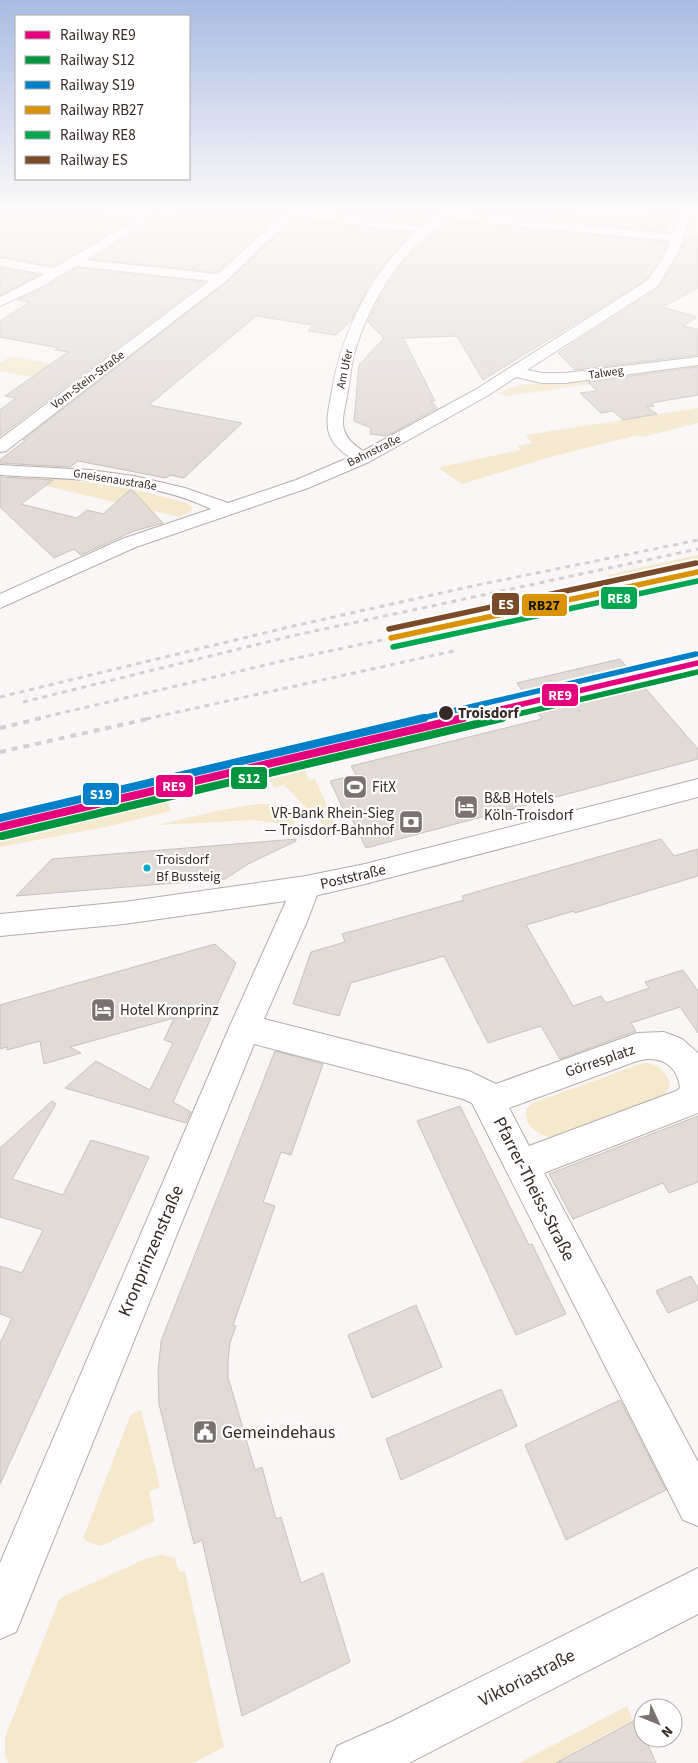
<svg xmlns="http://www.w3.org/2000/svg" width="698" height="1763" viewBox="0 0 698 1763" font-family="'Source Sans 3',sans-serif">
<style>
.green{fill:#f4e8cd}
.building{fill:#e1dad5;stroke:#c8c2bd}
.lines{fill:none;stroke-linecap:round;stroke-linejoin:round}
.minor-casing{stroke:#b4acaa;stroke-width:2}
.primary-casing{stroke:#b4acaa;stroke-width:2}
.minor{fill:#fefefe;fill-rule:evenodd}
.primary{fill:#fefefe;fill-rule:evenodd}
.rail-far1{stroke:#d1d0d0;stroke-width:3;stroke-dasharray:5 5;stroke-linecap:butt}
.rail{stroke:#d1d0d0;stroke-width:4;stroke-dasharray:6 6;stroke-linecap:butt}
.rail-1-far1-casing{stroke:#fff;stroke-width:9}
.rail-1-casing{stroke:#fff;stroke-width:11}
.rail-2-far1-casing{stroke:#fff;stroke-width:9}
.rail-2-casing{stroke:#fff;stroke-width:11}
.rail-3-far1-casing{stroke:#fff;stroke-width:9}
.rail-3-casing{stroke:#fff;stroke-width:11}
.rail-4-casing{stroke:#fff;stroke-width:9}
.rail-5-casing{stroke:#fff;stroke-width:9}
.rail-6-casing{stroke:#fff;stroke-width:9}
.rail-1-far1{stroke:#e5007d;stroke-width:5.5}
.rail-1{stroke:#e5007d;stroke-width:8}
.rail-2-far1{stroke:#009640;stroke-width:5.5}
.rail-2{stroke:#009640;stroke-width:8}
.rail-3-far1{stroke:#0080c8;stroke-width:5.5}
.rail-3{stroke:#0080c8;stroke-width:8}
.rail-4{stroke:#da9306;stroke-width:5.5}
.rail-5{stroke:#00a651;stroke-width:5.5}
.rail-6{stroke:#7a4b2a;stroke-width:5.5}
.stop-dot{fill:#362925;stroke:#fff;stroke-width:2}
.bus-dot{fill:#00a9ce;stroke:#fff;stroke-width:2}
.labels{text-anchor:middle;dominant-baseline:central;stroke-width:4.5;stroke-linejoin:round;paint-order:stroke}
.far-street-label{font-size:12px;fill:#362925;stroke:#fff}
.bus-label{font-size:14px;fill:#362925;stroke:#fff;text-anchor:start}
.stop-label{font-size:15px;font-weight:bold;fill:#362925;stroke:#fff;text-anchor:start}
.poi-label{font-size:15px;fill:#362925;stroke:#fff;text-anchor:start}
.street-label{font-size:15px;fill:#362925;stroke:#fff}
.near-street-label{font-size:18px;fill:#362925;stroke:#fff}
.near-poi-label{font-size:18px;fill:#362925;stroke:#fff;text-anchor:start}
.line-badge{stroke:#fff;stroke-width:2}
.badge-label{font-size:14px;text-anchor:middle;font-weight:bold;fill:#fff}
.pale-badge-label{font-size:14px;text-anchor:middle;font-weight:bold;fill:#111}
</style>
<rect width="100%" height="100%" fill="#faf6f5"/>
<path class="green" d="M 11,356 L 82,370 L 65,383 L 0,371 L 0,363 Z
M 698,366 L 698,369 L 528,393 L 509,396 L 497,394 C 520,379 546,385 572,382 C 614,377 656,371 698,366 Z
M 698,408 L 698,423 L 642,437 L 638,435 L 550,457 L 462,484 L 440,469 L 440,467 L 521,450 L 518,446 L 532,443 L 526,435 Z
M 7,477 C 73,479 122,484 186,503 L 192,507 L 192,510 L 180,517 Z
M 698,555 L 698,564 L 614,582 L 607,575 Z
M 305,771 L 309,780 L 315,779 L 335,822 L 326,828 L 284,785 L 274,788 L 269,778 L 276,778 Z
M 167,798 L 171,811 L 105,827 L 0,847 L 0,839 C 15,836 30,836 45,832 C 53,831 58,825 66,823 C 99,813 133,806 167,798 Z
M 257,804 C 274,804 288,805 295,823 L 292,825 L 254,820 L 158,825 L 216,811 Z
M 643,1063 C 658,1063 667,1071 670,1086 L 664,1095 L 549,1137 C 533,1132 526,1126 526,1109 L 533,1103 Z
M 141,1410 L 160,1487 L 149,1492 L 155,1521 L 101,1546 L 88,1542 L 83,1538 L 131,1414 Z
M 161,1555 L 175,1558 L 179,1572 L 185,1571 L 224,1747 L 193,1763 L 8,1763 L 5,1756 L 5,1737 L 59,1600 L 64,1596 L 145,1559 Z
M 627,1706 L 633,1720 L 575,1751 L 579,1763 L 519,1763 Z"/>
<path class="building" d="M 0,213 L 87,213 L 133,219 L 54,266 L 0,256 L 0,236 L 5,234 L 0,233 Z
M 181,213 L 280,215 L 217,272 L 92,259 L 151,222 L 163,223 Z
M 335,213 L 436,213 L 421,224 Z
M 486,213 L 546,213 L 645,222 L 647,213 L 674,213 L 667,232 Z
M 294,219 L 411,233 L 383,266 L 370,284 L 351,321 L 336,335 L 308,331 L 313,325 L 256,316 L 149,405 L 242,423 L 184,478 L 170,475 L 166,478 L 78,461 L 70,467 L 0,463 L 0,460 L 26,440 L 23,440 L 227,282 Z
M 449,221 L 663,242 L 662,244 L 667,243 L 660,259 L 647,279 L 483,380 L 457,336 L 403,338 L 435,401 L 431,401 L 437,408 L 387,436 L 370,434 L 371,428 L 354,421 L 359,365 L 384,338 L 368,322 L 380,297 L 403,262 L 433,233 Z
M 698,233 L 698,288 L 662,307 L 697,317 L 683,326 L 698,329 L 698,355 L 575,370 L 558,353 L 659,288 L 681,251 L 686,237 Z
M 0,268 L 38,275 L 0,295 Z
M 76,268 L 204,282 L 0,436 L 0,410 L 16,398 L 5,396 L 68,352 L 55,350 L 59,348 L 0,337 L 0,321 L 30,302 L 18,300 L 42,289 Z
M 698,367 L 698,395 L 651,403 L 654,406 L 647,407 L 657,414 L 623,420 L 613,411 L 601,413 L 580,393 L 597,391 L 588,382 Z
M 0,477 L 53,480 L 21,504 L 77,518 L 87,510 L 103,514 L 131,489 L 163,523 L 134,531 L 81,555 L 74,549 L 54,558 L 0,507 Z
M 620,659 L 698,749 L 698,759 L 366,848 L 350,815 L 347,817 L 330,781 L 356,775 L 351,766 L 542,719 L 517,683 Z
M 296,839 L 296,841 L 248,864 L 225,879 L 16,896 L 52,859 Z
M 661,839 L 674,856 L 698,849 L 698,876 L 575,913 L 574,911 L 526,925 L 573,1006 L 601,996 L 606,1003 L 649,988 L 645,982 L 683,970 L 698,991 L 698,1033 L 680,1007 L 631,1023 L 636,1031 L 560,1059 L 541,1026 L 488,1043 L 444,956 L 351,983 L 339,1016 L 293,1004 L 311,952 L 345,942 L 342,934 L 464,900 L 462,896 Z
M 215,944 L 236,963 L 173,1102 L 191,1112 L 186,1123 L 65,1088 L 96,1061 L 150,1090 L 173,1043 L 164,1040 L 174,1018 L 70,1047 L 81,1053 L 44,1064 L 40,1041 L 7,1050 L 7,1047 L 0,1049 L 0,1005 Z
M 275,1051 L 323,1064 L 291,1155 L 281,1152 L 263,1202 L 275,1206 L 233,1325 L 236,1326 L 230,1343 L 228,1361 L 228,1377 L 255,1470 L 262,1467 L 276,1519 L 281,1517 L 301,1583 L 323,1573 L 350,1662 L 242,1716 L 202,1540 L 194,1544 L 173,1461 L 159,1404 L 158,1373 L 161,1341 Z
M 52,1101 L 56,1104 L 12,1179 L 63,1195 L 91,1140 L 149,1157 L 0,1484 L 0,1343 L 12,1318 L 0,1314 L 0,1266 L 22,1273 L 43,1230 L 0,1217 L 0,1148 Z
M 460,1106 L 529,1245 L 532,1244 L 566,1314 L 516,1335 L 417,1121 Z
M 698,1116 L 698,1182 L 669,1193 L 663,1183 L 573,1219 L 549,1174 Z
M 691,1276 L 698,1288 L 698,1300 L 668,1313 L 656,1291 Z
M 416,1305 L 442,1367 L 372,1398 L 348,1335 Z
M 501,1389 L 517,1426 L 401,1480 L 386,1439 Z
M 620,1400 L 666,1490 L 566,1540 L 525,1445 Z
M 637,1719 L 643,1738 L 645,1738 L 656,1763 L 556,1763 Z"/>
<g class="lines">
<defs>
<path id="minor" d="M 147,213 L 161,213 L 86,260 L 218,274 L 282,215 L 281,213 L 317,213 L 421,226 L 440,213 L 464,213 L 673,234 L 677,213 L 689,213 L 686,231 L 679,250 L 658,286 L 527,370 L 542,373 L 565,373 L 698,357 L 698,365 L 565,383 L 542,383 L 516,377 L 487,396 L 369,462 L 308,488 L 136,547 L 0,608 L 0,594 L 122,539 L 211,509 C 150,479 67,479 0,475 L 0,465 L 90,470 L 134,476 L 185,488 L 228,503 L 296,480 L 350,457 C 320,438 327,420 332,390 C 343,328 370,277 415,232 L 293,217 L 226,281 L 6,451 L 0,452 L 0,439 L 209,281 L 76,266 L 41,287 L 0,306 L 0,297 L 44,274 L 0,266 L 0,258 L 54,268 ZM 448,219 L 670,241 L 662,260 L 648,280 L 475,390 L 363,451 C 335,433 343,420 348,391 C 350,379 351,366 354,354 C 369,302 402,249 448,219 Z
M 306,876 L 316,879 L 320,887 L 308,919 L 264,1019 L 469,1071 L 496,1084 L 637,1033 L 664,1032 L 682,1039 L 698,1053 L 698,1113 L 544,1173 L 698,1462 L 698,1526 L 683,1520 L 472,1103 L 463,1099 L 254,1044 L 16,1632 L 0,1639 L 0,1563 L 229,1028 L 296,879 ZM 647,1059 C 666,1058 678,1069 680,1088 L 676,1091 L 529,1146 L 509,1108 L 637,1061 Z
M 698,1568 L 698,1614 L 409,1763 L 330,1763 L 337,1746 L 393,1721 Z"/>
<path id="primary" d="M 698,779 L 698,797 L 365,884 L 306,898 L 124,924 L 0,936 L 0,914 L 124,902 L 306,876 L 365,864 Z"/>
</defs>
<use href="#minor" class="minor-casing"/>
<use href="#primary" class="primary-casing"/>
<use href="#minor" class="minor"/>
<use href="#primary" class="primary"/>
<path class="rail-far1" d="M 0,697 L 289,627 L 468,587 L 698,540
M 23,702 L 296,635 L 698,549
M 36,719 L 287,660 L 391,638
M 146,719 L 458,650"/>
<path class="rail" d="M 0,728 L 42,718
M 0,752 L 152,718"/>
<defs>
<path id="rail-1-far1" d="M 458,719 L 698,663"/>
<path id="rail-1" d="M 0,827 L 463,718"/>
<path id="rail-2-far1" d="M 497,719 L 698,672"/>
<path id="rail-2" d="M 2,836 L 502,718"/>
<path id="rail-3-far1" d="M 418,719 L 696,654"/>
<path id="rail-3" d="M 0,818 L 424,718"/>
<path id="rail-4" d="M 391,638 L 698,572"/>
<path id="rail-5" d="M 393,647 L 698,581"/>
<path id="rail-6" d="M 389,629 L 696,563"/>
</defs>
<use href="#rail-1-far1" class="rail-1-far1-casing"/>
<use href="#rail-1" class="rail-1-casing"/>
<use href="#rail-2-far1" class="rail-2-far1-casing"/>
<use href="#rail-2" class="rail-2-casing"/>
<use href="#rail-3-far1" class="rail-3-far1-casing"/>
<use href="#rail-3" class="rail-3-casing"/>
<use href="#rail-4" class="rail-4-casing"/>
<use href="#rail-5" class="rail-5-casing"/>
<use href="#rail-6" class="rail-6-casing"/>
<use href="#rail-1-far1" class="rail-1-far1"/>
<use href="#rail-1" class="rail-1"/>
<use href="#rail-2-far1" class="rail-2-far1"/>
<use href="#rail-2" class="rail-2"/>
<use href="#rail-3-far1" class="rail-3-far1"/>
<use href="#rail-3" class="rail-3"/>
<use href="#rail-4" class="rail-4"/>
<use href="#rail-5" class="rail-5"/>
<use href="#rail-6" class="rail-6"/>
</g>
<linearGradient id="sky" x2="0" y2="1"><stop stop-color="#a9bbe3"/><stop offset="0.46" stop-color="#fdfbfa"/><stop offset="1" stop-color="#fdfbfa" stop-opacity="0"/></linearGradient>
<rect width="698" height="460" fill="url(#sky)"/>
<defs>
<symbol id="stadium-square" viewBox="-11 -11 22 22"><rect x="-9" y="-9" width="18" height="18" rx="4" fill="#7b716e" stroke="#fff"/><path d="M0-5a6.5 5 0 1 0 0 10a6.5 5 0 1 0 0-10ZM-3.5-1.8h7v3.6h-7Z" fill="#fff"/></symbol>
<symbol id="hotel-square" viewBox="-11 -11 22 22"><rect x="-9" y="-9" width="18" height="18" rx="4" fill="#7b716e" stroke="#fff"/><path d="M-6-4.5h1.5V1H6V5H4.5V3h-9V5H-6ZM-4 0a1.8 1.8 0 1 1 3.6 0ZM.5 0V-2.5h3Q6-2.5 6 0Z" fill="#fff"/></symbol>
<symbol id="bank-square" viewBox="-11 -11 22 22"><rect x="-9" y="-9" width="18" height="18" rx="4" fill="#7b716e" stroke="#fff"/><path d="M-6-4H6V4H-6ZM0-2.3a2.3 2.3 0 1 0 0 4.6a2.3 2.3 0 1 0 0-4.6Z" fill="#fff"/></symbol>
<symbol id="civic-square" viewBox="-11 -11 22 22"><rect x="-9" y="-9" width="18" height="18" rx="4" fill="#7b716e" stroke="#fff"/><path d="M-.6-6.5H3V-4.5H.6V-3L4-1V1h2V6H-6V1h2V-1L-.6-3ZM-1.2 2.5V6h2.4V2.5Z" fill="#fff"/></symbol>
</defs>
<g fill-rule="evenodd">
<use href="#stadium-square" x="341" y="773" width="28" height="28"/>
<use href="#hotel-square" x="452" y="793" width="28" height="28"/>
<use href="#bank-square" x="397" y="808" width="28" height="28"/>
<use href="#hotel-square" x="89" y="996" width="28" height="28"/>
<use href="#civic-square" x="191" y="1418" width="28" height="28"/>
</g>
<circle class="stop-dot" cx="446" cy="713" r="8"/>
<circle class="bus-dot" cx="147" cy="868" r="4.5"/>
<g class="labels">
<g class="far-street-label">
<text transform="translate(345 369) rotate(-78)">Am Ufer</text>
<text transform="translate(606 373) rotate(-8)">Talweg</text>
<text transform="translate(88 380) rotate(-37)">Vom-Stein-Straße</text>
<text transform="translate(374 451) rotate(-26)">Bahnstraße</text>
<text transform="translate(115 480) rotate(9)">Gneisenaustraße</text>
</g>
<g class="bus-label">
<text x="156" y="860">Troisdorf<tspan x="156" dy="17">Bf Bussteig</tspan></text>
</g>
<g class="stop-label">
<text x="458" y="713">Troisdorf</text>
</g>
<g class="poi-label">
<text x="372" y="787">FitX</text>
<text x="484" y="798">B&amp;B Hotels<tspan x="484" dy="17">Köln-Troisdorf</tspan></text>
<text x="394" y="813" text-anchor="end">VR-Bank Rhein-Sieg<tspan x="394" dy="17">— Troisdorf-Bahnhof</tspan></text>
<text x="120" y="1010">Hotel Kronprinz</text>
</g>
<g class="street-label">
<text transform="translate(353 877) rotate(-13)">Poststraße</text>
<text transform="translate(600 1061) rotate(-19)">Görresplatz</text>
</g>
<g class="near-street-label">
<text transform="translate(534 1189) rotate(63)">Pfarrer-Theiss-Straße</text>
<text transform="translate(151 1251) rotate(-67)">Kronprinzenstraße</text>
<text transform="translate(527 1678) rotate(-27)">Viktoriastraße</text>
</g>
<g class="near-poi-label">
<text x="222" y="1432">Gemeindehaus</text>
</g>
</g>
<g class="line-badge">
<rect x="600" y="586" width="38" height="24" rx="5" fill="#00a651"/>
<rect x="491" y="592" width="29" height="24" rx="5" fill="#7a4b2a"/>
<rect x="521" y="593" width="47" height="24" rx="5" fill="#da9306"/>
<rect x="541" y="683" width="38" height="24" rx="5" fill="#e5007d"/>
<rect x="230" y="766" width="38" height="24" rx="5" fill="#009640"/>
<rect x="155" y="774" width="39" height="24" rx="5" fill="#e5007d"/>
<rect x="82" y="782" width="38" height="24" rx="5" fill="#0080c8"/>
</g>
<g class="badge-label">
<text x="619" y="603">RE8</text>
<text x="506" y="609">ES</text>
<text x="560" y="700">RE9</text>
<text x="249" y="783">S12</text>
<text x="174" y="791">RE9</text>
<text x="101" y="799">S19</text>
</g>
<g class="pale-badge-label">
<text x="544" y="610">RB27</text>
</g>
<rect x="15" y="15" width="175" height="165" fill="#ffffff" stroke="#afa9a8"/>
<rect x="25" y="31" width="25" height="8" fill="#e5007d" stroke="#afa9a8"/>
<text x="60" y="40" font-size="15" fill="#362925">Railway RE9</text>
<rect x="25" y="56" width="25" height="8" fill="#009640" stroke="#afa9a8"/>
<text x="60" y="65" font-size="15" fill="#362925">Railway S12</text>
<rect x="25" y="81" width="25" height="8" fill="#0080c8" stroke="#afa9a8"/>
<text x="60" y="90" font-size="15" fill="#362925">Railway S19</text>
<rect x="25" y="106" width="25" height="8" fill="#da9306" stroke="#afa9a8"/>
<text x="60" y="115" font-size="15" fill="#362925">Railway RB27</text>
<rect x="25" y="131" width="25" height="8" fill="#00a651" stroke="#afa9a8"/>
<text x="60" y="140" font-size="15" fill="#362925">Railway RE8</text>
<rect x="25" y="156" width="25" height="8" fill="#7a4b2a" stroke="#afa9a8"/>
<text x="60" y="165" font-size="15" fill="#362925">Railway ES</text>
<g transform="translate(658 1723) rotate(134)"><circle r="24" fill="#ffffff" stroke="#afa9a8"/>
<path d="M0-4L9 19L0 12L-9 19Z" fill="#7b716e"/>
<text y="-8" font-size="14" font-weight="bold" text-anchor="middle" fill="#362925">N</text>
</g>
</svg>
